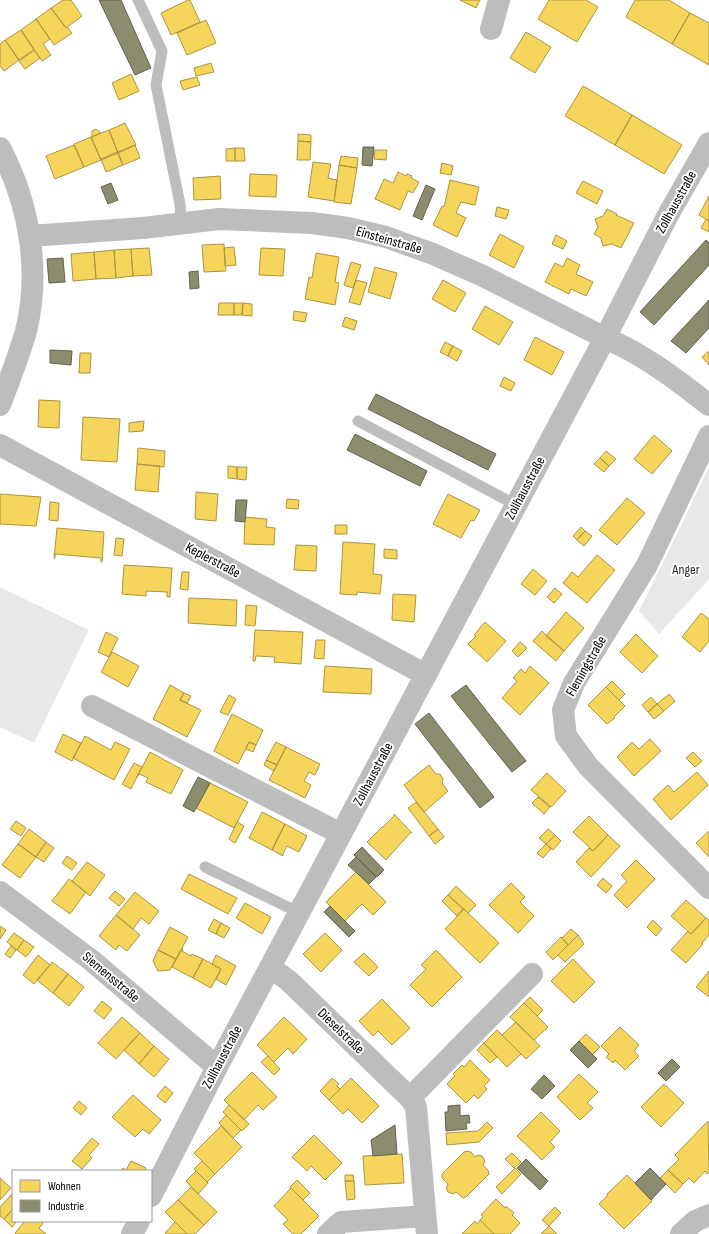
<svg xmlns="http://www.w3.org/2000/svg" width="709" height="1234" viewBox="0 0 709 1234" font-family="'Sofia Sans Condensed',sans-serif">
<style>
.green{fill:#e8e8e8}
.homes{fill:#f6d55c;stroke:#ac9540}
.industry{fill:#8c8c6e;stroke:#62624d}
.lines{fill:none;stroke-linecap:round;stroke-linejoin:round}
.lane{stroke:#bdbdbd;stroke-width:11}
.street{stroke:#bdbdbd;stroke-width:22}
.labels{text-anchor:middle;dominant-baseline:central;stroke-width:4;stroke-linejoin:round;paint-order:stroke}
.street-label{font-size:14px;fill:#000;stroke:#fff}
.park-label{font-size:14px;fill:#2d2d2d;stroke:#fff}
</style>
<rect width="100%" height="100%" fill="#fff"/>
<path class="green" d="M 709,466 L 709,579 L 659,634 L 639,611 L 681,526 Z
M 0,587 L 89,630 L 34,743 L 0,727 Z"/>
<path class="homes" d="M 63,0 L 71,0 L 82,16 L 66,28 L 51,8 Z
M 188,0 L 190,0 L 200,22 L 171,35 L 161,13 Z
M 460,0 L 480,0 L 476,8 Z
M 549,0 L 586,0 L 598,7 L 577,42 L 538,19 Z
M 635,0 L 669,0 L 690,13 L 672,44 L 626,17 Z
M 51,8 L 66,28 L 67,27 L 72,33 L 54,45 L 36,19 Z
M 690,13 L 709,23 L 709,65 L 672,44 Z
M 36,19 L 50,39 L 43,44 L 51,55 L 42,61 L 21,30 Z
M 206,20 L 216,43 L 187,55 L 177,33 Z
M 21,30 L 34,50 L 19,60 L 5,40 Z
M 526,32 L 551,47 L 535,73 L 510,58 Z
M 5,40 L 19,60 L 4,71 L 0,66 L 0,44 Z
M 34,50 L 40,58 L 25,69 L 19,61 Z
M 211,63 L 214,72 L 196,76 L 194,68 Z
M 131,74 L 139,91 L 119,100 L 112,83 Z
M 197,77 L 200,85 L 183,90 L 180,81 Z
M 583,86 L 632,115 L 615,145 L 565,116 Z
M 632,115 L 682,145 L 664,174 L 615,145 Z
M 125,123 L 136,145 L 118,153 L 109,130 Z
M 96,129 L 101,133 L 92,137 L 92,131 Z
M 109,130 L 118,153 L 101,160 L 91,137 Z
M 298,134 L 311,135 L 311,142 L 298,141 Z
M 91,137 L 101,160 L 84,167 L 74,144 Z
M 298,141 L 311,142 L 310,160 L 297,160 Z
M 74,145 L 84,167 L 55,179 L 46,156 Z
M 135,145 L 140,158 L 123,165 L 118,152 Z
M 235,148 L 244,148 L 245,161 L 235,161 Z
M 235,148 L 235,161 L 226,161 L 226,149 Z
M 375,150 L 387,150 L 386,160 L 374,159 Z
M 117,152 L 123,165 L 106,172 L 101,159 Z
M 341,156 L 358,158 L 357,168 L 339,165 Z
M 313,162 L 331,164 L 328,178 L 337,180 L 334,201 L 308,197 Z
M 442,163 L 453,166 L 451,175 L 440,173 Z
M 339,165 L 357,168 L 351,204 L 334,202 Z
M 398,172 L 406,176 L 407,174 L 412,176 L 411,178 L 419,182 L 413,193 L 408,191 L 400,210 L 375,199 L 384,179 L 393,183 Z
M 250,174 L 277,175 L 276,197 L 249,196 Z
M 220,176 L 221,199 L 194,200 L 193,178 Z
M 450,180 L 479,187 L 475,205 L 461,202 L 456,213 L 466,218 L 457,237 L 433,225 L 442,206 L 444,207 Z
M 583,181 L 603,191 L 597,204 L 576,193 Z
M 709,196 L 709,221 L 699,215 Z
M 497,207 L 509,210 L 506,219 L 495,216 Z
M 607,209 L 617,214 L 616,215 L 634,223 L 621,248 L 612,244 L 603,246 L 601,238 L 594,234 L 598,227 L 595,219 L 603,216 Z
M 706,219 L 709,221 L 709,232 L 701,228 Z
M 500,234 L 524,247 L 514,268 L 489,255 Z
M 556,235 L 567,241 L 563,249 L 552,244 Z
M 224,244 L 226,271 L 204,272 L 202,245 Z
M 234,247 L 236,265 L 225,266 L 224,248 Z
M 149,248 L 152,275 L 133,276 L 131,249 Z
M 261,248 L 285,249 L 283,276 L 259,275 Z
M 131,249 L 133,276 L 116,278 L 114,250 Z
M 114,250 L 116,278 L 96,279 L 94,252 Z
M 94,252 L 96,279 L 73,281 L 71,254 Z
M 316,253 L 339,257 L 335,282 L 339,283 L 335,305 L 305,299 L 309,277 L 312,278 Z
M 567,258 L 580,265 L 576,274 L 593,282 L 586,296 L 571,289 L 569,294 L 545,282 L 555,263 L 563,267 Z
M 351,262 L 361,265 L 353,288 L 344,285 Z
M 375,267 L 397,273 L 390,299 L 368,292 Z
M 356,280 L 367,283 L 360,305 L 349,302 Z
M 443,280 L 466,293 L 455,312 L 432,299 Z
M 219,303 L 234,303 L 234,315 L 218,315 Z
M 234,303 L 243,303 L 242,315 L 234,315 Z
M 243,303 L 252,304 L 252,316 L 242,315 Z
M 485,306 L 513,322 L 499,345 L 472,329 Z
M 294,311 L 307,313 L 305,322 L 293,320 Z
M 345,317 L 357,321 L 354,330 L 342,326 Z
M 535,337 L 564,352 L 552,375 L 524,360 Z
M 445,342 L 453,346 L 448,356 L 440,352 Z
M 453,346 L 462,351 L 457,361 L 448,356 Z
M 709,351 L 709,365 L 702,357 Z
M 80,353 L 91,353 L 90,373 L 79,373 Z
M 504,377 L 515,383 L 511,391 L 500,386 Z
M 39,400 L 60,401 L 59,428 L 38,427 Z
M 83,417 L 120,419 L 117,462 L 81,460 Z
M 144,421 L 143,431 L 129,432 L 129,423 Z
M 654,435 L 672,451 L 652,474 L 634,459 Z
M 138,448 L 165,451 L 164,467 L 137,464 Z
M 606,451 L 616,459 L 609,466 L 600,458 Z
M 600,458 L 609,466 L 604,472 L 594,464 Z
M 137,464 L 160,466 L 158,492 L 135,490 Z
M 228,466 L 237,467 L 237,479 L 228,478 Z
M 237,467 L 247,467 L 246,480 L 237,479 Z
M 196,492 L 218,494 L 216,521 L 195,519 Z
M 0,494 L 41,497 L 36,526 L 0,524 Z
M 448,494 L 480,510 L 474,521 L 471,520 L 461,538 L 433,524 Z
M 627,498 L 645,513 L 617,545 L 599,530 Z
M 287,499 L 299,500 L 298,509 L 286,508 Z
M 50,502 L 59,503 L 58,521 L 49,520 Z
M 245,517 L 267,519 L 266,527 L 275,528 L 274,545 L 244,544 Z
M 335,525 L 347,525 L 347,534 L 335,534 Z
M 581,527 L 585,531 L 577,540 L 573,536 Z
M 57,528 L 104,532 L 102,562 L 101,562 L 101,558 L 55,554 L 55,558 L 54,558 Z
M 585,531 L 592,536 L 584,546 L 577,540 Z
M 116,538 L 124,539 L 122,556 L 114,555 Z
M 343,542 L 375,544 L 373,574 L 382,575 L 380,594 L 357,592 L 357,595 L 340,594 Z
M 296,545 L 317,546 L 316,571 L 294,570 Z
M 384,549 L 397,550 L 397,559 L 384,558 Z
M 597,555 L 615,570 L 587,603 L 563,583 L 572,572 L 578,577 Z
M 124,565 L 172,568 L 170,597 L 167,597 L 167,592 L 146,591 L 146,596 L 122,594 Z
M 533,569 L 547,581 L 535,595 L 521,584 Z
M 182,572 L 189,572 L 188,590 L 180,589 Z
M 555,588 L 562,594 L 554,603 L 547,597 Z
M 393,594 L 416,595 L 414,622 L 392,620 Z
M 189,598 L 237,600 L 236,626 L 188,623 Z
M 246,605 L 257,606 L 255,626 L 245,625 Z
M 566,612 L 584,628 L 564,651 L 546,636 Z
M 701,613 L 709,619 L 709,641 L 700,652 L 682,637 Z
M 485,622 L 506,641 L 487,662 L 468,644 L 476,636 L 474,635 Z
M 255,630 L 303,632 L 301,664 L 274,662 L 275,657 L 256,656 L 255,661 L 253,661 Z
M 542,631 L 564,651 L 556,661 L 533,641 Z
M 106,632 L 118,638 L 109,657 L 98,652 Z
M 636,634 L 658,656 L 642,673 L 620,652 Z
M 316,640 L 325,640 L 324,659 L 314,658 Z
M 520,642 L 527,648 L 518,657 L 512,651 Z
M 112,652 L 139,666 L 128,687 L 101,672 Z
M 325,666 L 372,669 L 371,694 L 323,692 Z
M 530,666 L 549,683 L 520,715 L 502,698 L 517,681 L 513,678 L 521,669 L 525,673 Z
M 612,681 L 625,694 L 619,700 L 606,687 Z
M 170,685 L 184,693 L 180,700 L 201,710 L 187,737 L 153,719 Z
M 606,687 L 625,706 L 614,717 L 615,718 L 607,724 L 588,705 Z
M 184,693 L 191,696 L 187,703 L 180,700 Z
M 669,694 L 675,701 L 664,711 L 657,704 Z
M 229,695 L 236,699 L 228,715 L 220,712 Z
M 651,697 L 657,704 L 648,712 L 642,705 Z
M 657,704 L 664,711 L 654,719 L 648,712 Z
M 232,714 L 263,730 L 256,745 L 249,742 L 238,764 L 214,751 Z
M 63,734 L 81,743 L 72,761 L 55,752 Z
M 85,736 L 111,750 L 115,742 L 130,749 L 114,780 L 73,758 Z
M 650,739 L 661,751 L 634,776 L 617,757 L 632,742 L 639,749 Z
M 249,742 L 256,745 L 253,752 L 246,749 Z
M 276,742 L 286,747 L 277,765 L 266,760 Z
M 286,747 L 320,764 L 315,775 L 309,772 L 304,781 L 311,785 L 305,798 L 269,780 Z
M 150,752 L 183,770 L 171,794 L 146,782 L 148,778 L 139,774 L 137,777 Z
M 693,752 L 702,761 L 695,767 L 686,758 Z
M 266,760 L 277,765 L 274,771 L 264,765 Z
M 134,763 L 142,767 L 131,789 L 122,784 Z
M 429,765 L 436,774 L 440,774 L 443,779 L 442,783 L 448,791 L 424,812 L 404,785 Z
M 697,772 L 708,785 L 671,820 L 653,799 L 668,785 L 674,792 Z
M 547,773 L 566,791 L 551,807 L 531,790 Z
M 210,783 L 248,802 L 234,828 L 196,808 Z
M 538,797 L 550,807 L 544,814 L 532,803 Z
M 416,802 L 438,829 L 429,836 L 408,808 Z
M 262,812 L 285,824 L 272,850 L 249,838 Z
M 394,814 L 412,833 L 411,832 L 386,860 L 367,842 L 382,827 L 383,827 L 394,816 Z
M 589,816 L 608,835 L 593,851 L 573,832 Z
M 16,821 L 26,828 L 21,836 L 10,829 Z
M 237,822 L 244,826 L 235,843 L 229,839 Z
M 285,824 L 307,836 L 299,852 L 287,846 L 283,854 L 283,856 L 272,850 Z
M 29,829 L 46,842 L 36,857 L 18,844 Z
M 438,829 L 444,837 L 435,844 L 429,836 Z
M 548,829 L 555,835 L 546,844 L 539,838 Z
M 709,831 L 709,857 L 696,843 Z
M 555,835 L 561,841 L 553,850 L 546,844 Z
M 608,835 L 620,846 L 591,877 L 576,862 L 589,848 L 593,851 Z
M 46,842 L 54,848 L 44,862 L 36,857 Z
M 18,844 L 36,857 L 20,878 L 2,865 Z
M 546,844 L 551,849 L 543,858 L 537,853 Z
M 67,856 L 77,863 L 72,870 L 62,863 Z
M 636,860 L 655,879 L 627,908 L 614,895 L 627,881 L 621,875 Z
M 87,862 L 105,875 L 90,896 L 72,881 Z
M 356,872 L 386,902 L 373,915 L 362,904 L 345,921 L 326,902 Z
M 189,874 L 237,898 L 228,914 L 181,889 Z
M 603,878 L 612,886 L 606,893 L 597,885 Z
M 69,879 L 86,892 L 70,914 L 52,901 Z
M 511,883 L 525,897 L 520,902 L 534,916 L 518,933 L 489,905 Z
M 456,886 L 476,905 L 468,913 L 448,895 Z
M 115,891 L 125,899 L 119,906 L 109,898 Z
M 135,892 L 159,911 L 149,924 L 141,918 L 133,929 L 116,915 Z
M 448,895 L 463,909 L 457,916 L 442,901 Z
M 686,900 L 706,918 L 691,934 L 671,916 Z
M 245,903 L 271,917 L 262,934 L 236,918 Z
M 464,909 L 499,943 L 480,963 L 445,929 Z
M 116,915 L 140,935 L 127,951 L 119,945 L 116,950 L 99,936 Z
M 706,918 L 709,920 L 709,935 L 702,943 L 703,944 L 686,963 L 671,950 L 688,931 L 691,934 Z
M 214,919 L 221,923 L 216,934 L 208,930 Z
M 653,920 L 662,929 L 656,936 L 647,927 Z
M 221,923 L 230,928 L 224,938 L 216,934 Z
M 0,926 L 6,930 L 0,939 Z
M 170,927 L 188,937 L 176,959 L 158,950 Z
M 571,929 L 578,935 L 568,945 L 562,938 Z
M 14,933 L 24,940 L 17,950 L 7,942 Z
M 325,933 L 342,950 L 321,972 L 303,954 Z
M 578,935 L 584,944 L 565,962 L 558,955 Z
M 561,937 L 568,945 L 553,960 L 546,952 Z
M 24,940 L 34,947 L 26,957 L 17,950 Z
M 11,946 L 16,950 L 10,958 L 5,954 Z
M 182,949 L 183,949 L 182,951 L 191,956 L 192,954 L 203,959 L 193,978 L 172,967 Z
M 158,950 L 176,959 L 170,970 L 158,971 L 153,961 Z
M 436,950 L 462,977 L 432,1007 L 410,985 L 426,969 L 421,965 Z
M 364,953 L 378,967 L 369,976 L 354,962 Z
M 38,955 L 50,965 L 34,984 L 23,975 Z
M 216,955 L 236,966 L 226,985 L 216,979 L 221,969 L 212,964 Z
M 203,959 L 221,969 L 211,988 L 193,978 Z
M 573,959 L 595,982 L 574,1003 L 551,981 Z
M 52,962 L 68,974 L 53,993 L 37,980 Z
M 709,971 L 709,997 L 696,987 Z
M 68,974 L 84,987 L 69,1006 L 53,993 Z
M 530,997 L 543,1010 L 537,1016 L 524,1003 Z
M 382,999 L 410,1028 L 392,1045 L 378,1031 L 373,1036 L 359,1021 Z
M 102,1001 L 112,1009 L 104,1019 L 94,1011 Z
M 524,1003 L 548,1027 L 534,1040 L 510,1017 Z
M 122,1017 L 140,1033 L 116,1059 L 98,1043 Z
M 284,1017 L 307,1039 L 293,1054 L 288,1048 L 274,1062 L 257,1045 Z
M 516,1022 L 540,1046 L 526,1059 L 502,1035 Z
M 620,1027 L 639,1045 L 634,1051 L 639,1056 L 625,1070 L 615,1060 L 613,1063 L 606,1057 L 609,1054 L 601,1046 Z
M 497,1030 L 521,1054 L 507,1067 L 484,1043 Z
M 140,1033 L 154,1046 L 139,1064 L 124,1050 Z
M 586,1034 L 600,1047 L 592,1055 L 579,1041 Z
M 484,1043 L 497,1057 L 490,1063 L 477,1050 Z
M 154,1046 L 169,1059 L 154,1077 L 139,1064 Z
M 268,1056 L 280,1069 L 274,1075 L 261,1062 Z
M 470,1060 L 490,1080 L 484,1086 L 487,1089 L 478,1099 L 474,1095 L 466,1103 L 447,1084 L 455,1076 L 453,1074 L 462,1065 L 464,1067 Z
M 252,1072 L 277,1097 L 263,1110 L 258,1105 L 244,1120 L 224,1100 Z
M 579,1074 L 598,1092 L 587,1103 L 593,1108 L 580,1120 L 557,1097 Z
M 332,1078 L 339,1084 L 337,1086 L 340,1089 L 329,1100 L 320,1091 Z
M 351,1078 L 379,1106 L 362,1123 L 348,1109 L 343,1114 L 329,1100 Z
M 664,1084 L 684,1103 L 661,1127 L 641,1107 Z
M 165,1086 L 173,1093 L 165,1103 L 157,1096 Z
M 133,1095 L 161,1120 L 149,1134 L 143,1129 L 135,1137 L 112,1117 Z
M 79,1101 L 87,1108 L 81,1115 L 73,1108 Z
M 229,1105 L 249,1124 L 242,1131 L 223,1112 Z
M 541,1112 L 560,1131 L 550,1142 L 555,1147 L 542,1160 L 517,1136 Z
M 226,1115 L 241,1130 L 233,1138 L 219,1123 Z
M 708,1121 L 709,1172 L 707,1174 L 705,1171 L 694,1183 L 689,1178 L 683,1184 L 668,1170 L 679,1159 L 675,1155 Z
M 487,1122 L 493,1128 L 479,1142 L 447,1145 L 446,1133 L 478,1131 Z
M 221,1126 L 242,1147 L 215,1174 L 194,1153 Z
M 314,1135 L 342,1163 L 325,1180 L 311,1166 L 307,1171 L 292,1157 Z
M 92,1138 L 99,1144 L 89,1155 L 92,1158 L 82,1169 L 72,1161 Z
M 467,1151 L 471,1152 L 475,1157 L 478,1155 L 482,1156 L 485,1161 L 483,1165 L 488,1170 L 489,1174 L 467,1196 L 463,1198 L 456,1192 L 453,1194 L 448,1192 L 446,1188 L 448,1184 L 443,1179 L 442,1176 L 443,1173 L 464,1152 Z
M 512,1153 L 521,1162 L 514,1168 L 505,1159 Z
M 402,1154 L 404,1183 L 365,1185 L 363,1156 Z
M 131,1161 L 146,1168 L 145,1171 L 122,1171 L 123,1168 L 126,1170 Z
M 202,1161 L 215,1174 L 207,1182 L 194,1169 Z
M 515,1168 L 521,1174 L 502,1194 L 496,1187 Z
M 668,1170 L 683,1184 L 675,1193 L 660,1178 Z
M 196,1171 L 208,1183 L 198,1194 L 186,1181 Z
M 345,1175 L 353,1175 L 354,1181 L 345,1181 Z
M 627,1175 L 652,1201 L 624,1229 L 599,1204 L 608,1195 L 607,1194 Z
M 0,1178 L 11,1188 L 0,1200 Z
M 297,1180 L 310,1193 L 303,1200 L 290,1187 Z
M 345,1181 L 354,1181 L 355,1199 L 347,1200 Z
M 191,1187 L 217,1212 L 204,1225 L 178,1200 Z
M 291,1188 L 319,1216 L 301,1234 L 293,1234 L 283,1224 L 288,1220 L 274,1206 Z
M 12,1194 L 13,1209 L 4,1219 L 0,1216 L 0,1207 Z
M 496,1199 L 505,1208 L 506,1206 L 514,1213 L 512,1215 L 520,1223 L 510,1234 L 494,1234 L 480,1220 L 483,1217 L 481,1215 Z
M 178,1200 L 204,1225 L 195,1234 L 187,1234 L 165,1212 Z
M 555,1207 L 561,1213 L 549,1226 L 542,1220 Z
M 13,1209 L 13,1221 L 17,1221 L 12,1227 L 4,1219 Z
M 480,1220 L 494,1234 L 462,1234 L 475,1221 L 477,1224 Z
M 25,1221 L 41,1221 L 43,1224 L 39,1228 L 46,1234 L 16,1234 L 15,1233 Z
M 175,1222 L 187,1234 L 167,1234 L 165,1233 Z
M 549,1226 L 557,1234 L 541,1234 Z"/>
<path class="industry" d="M 99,0 L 121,0 L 151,68 L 135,75 Z
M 363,147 L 374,147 L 372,166 L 362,165 Z
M 111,183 L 118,200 L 108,204 L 101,187 Z
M 426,185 L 435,189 L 422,220 L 413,216 Z
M 706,240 L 709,243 L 709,265 L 654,325 L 640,312 Z
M 63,258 L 65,282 L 49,283 L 47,259 Z
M 198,271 L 199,288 L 190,289 L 189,272 Z
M 709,300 L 709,328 L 686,353 L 671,341 Z
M 50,350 L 72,351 L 71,365 L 50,363 Z
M 376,394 L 496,454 L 488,470 L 368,409 Z
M 355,434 L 427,471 L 420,486 L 347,450 Z
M 236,500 L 247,500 L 245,522 L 235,521 Z
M 466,685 L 526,761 L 512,772 L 451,696 Z
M 429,713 L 494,797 L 480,808 L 415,724 Z
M 198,777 L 210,783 L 194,812 L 183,806 Z
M 362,847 L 384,870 L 377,877 L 354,855 Z
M 356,857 L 376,877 L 369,884 L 348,865 Z
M 330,906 L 355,931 L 349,937 L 324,912 Z
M 579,1041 L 597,1059 L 588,1068 L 570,1050 Z
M 672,1059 L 680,1067 L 666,1081 L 658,1073 Z
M 544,1075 L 555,1086 L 542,1099 L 531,1089 Z
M 460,1105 L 460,1116 L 469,1115 L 470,1123 L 466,1123 L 467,1129 L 446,1131 L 445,1112 L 448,1112 L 448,1106 Z
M 395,1125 L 397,1154 L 373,1156 L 371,1140 Z
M 526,1159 L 548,1181 L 540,1190 L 517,1168 Z
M 650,1168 L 666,1184 L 651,1200 L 635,1183 Z"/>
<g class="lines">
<path class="lane" d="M 138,0 L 162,51 L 156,85 L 180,204 L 181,223
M 358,421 L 516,505
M 205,867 L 300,913"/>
<path class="street" d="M 491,29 L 499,0
M 0,148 C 29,203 41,270 26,331 C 19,356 9,381 0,405
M 30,236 L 143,228 L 219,219 L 312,223 L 348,228 L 386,237 L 433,254 L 483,276 L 605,338 C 643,354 676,379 709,405
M 709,436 L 647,565 L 574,683 L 563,710 L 566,736 L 588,766 L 709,888
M 0,445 L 426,675
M 92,706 L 341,834
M 0,892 L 91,960 L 217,1067
M 270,967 L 289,981 L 410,1098 L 416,1107 L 427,1234
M 410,1098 L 532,974
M 151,1196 L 217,1067 L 605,338 L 668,215 L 709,143
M 132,1234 L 139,1221
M 328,1234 L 341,1222 L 425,1216
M 681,1234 L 695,1221 L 709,1215"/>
</g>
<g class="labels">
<g class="street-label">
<text transform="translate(676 202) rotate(-61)">Zollhausstraße</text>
<text transform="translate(389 240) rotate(16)">Einsteinstraße</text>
<text transform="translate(525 488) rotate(-62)">Zollhausstraße</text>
<text transform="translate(213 560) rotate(28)">Keplerstraße</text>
<text transform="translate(586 666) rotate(-60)">Flemingstraße</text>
<text transform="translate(373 774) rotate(-62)">Zollhausstraße</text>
<text transform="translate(111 977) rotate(40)">Siemensstraße</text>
<text transform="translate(341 1031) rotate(44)">Dieselstraße</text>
<text transform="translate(222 1057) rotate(-62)">Zollhausstraße</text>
</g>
<g class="park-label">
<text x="686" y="569">Anger</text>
</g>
</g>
<rect x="12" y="1170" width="140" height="52" fill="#ffffff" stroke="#999999"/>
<rect x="20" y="1180" width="20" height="12" fill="#f6d55c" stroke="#999999"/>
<text x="48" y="1190" font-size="12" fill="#000000">Wohnen</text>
<rect x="20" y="1200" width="20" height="12" fill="#8c8c6e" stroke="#999999"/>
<text x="48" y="1210" font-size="12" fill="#000000">Industrie</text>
</svg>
